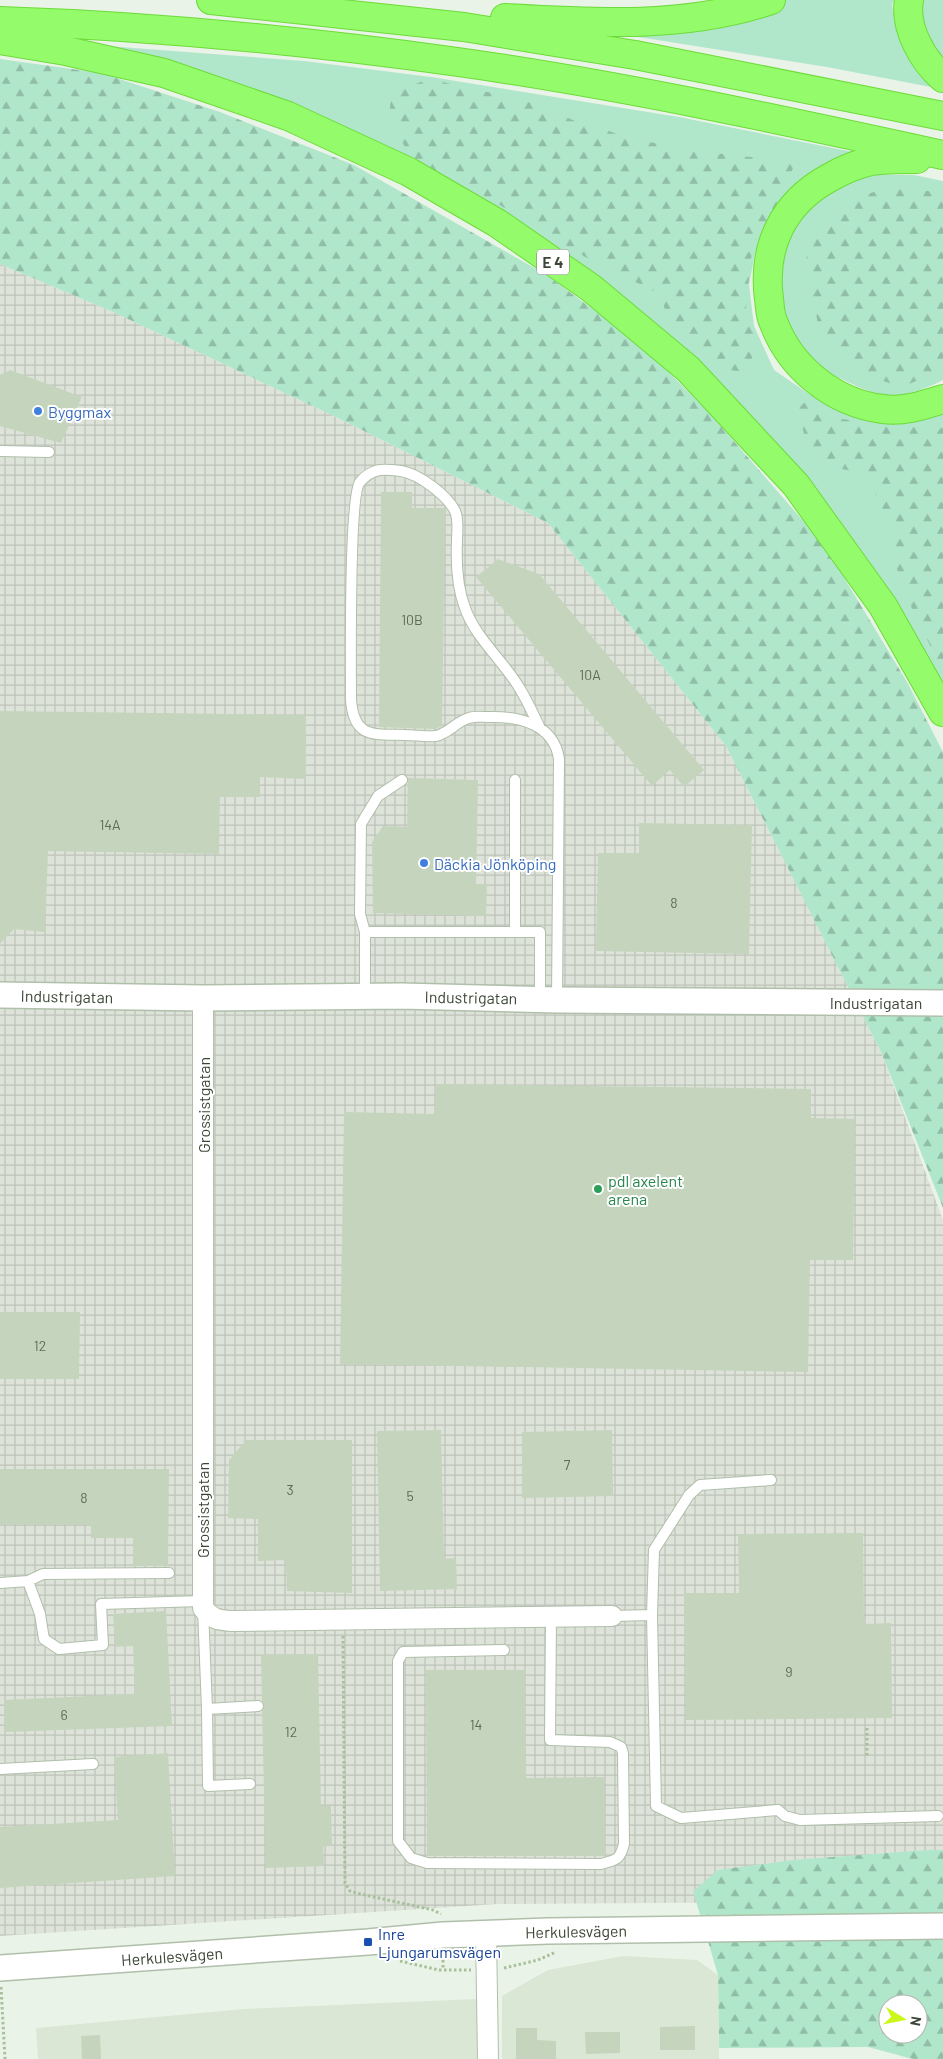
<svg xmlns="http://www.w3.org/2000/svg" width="943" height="2059" viewBox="0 0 943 2059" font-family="Barlow,sans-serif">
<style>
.residential{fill:#dae7d5}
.industrial{fill:url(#industrial-grid)}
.grass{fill:#b0e7cb}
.forest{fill:url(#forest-firs);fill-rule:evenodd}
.building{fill:#c5d5bd}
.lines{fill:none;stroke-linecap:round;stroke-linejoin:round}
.service-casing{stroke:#b0bfaa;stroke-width:12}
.minor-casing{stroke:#b0bfaa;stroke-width:22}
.tertiary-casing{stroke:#b0bfaa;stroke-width:28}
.motorway-casing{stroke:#6ddb39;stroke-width:30}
.path{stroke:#a7c09b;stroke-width:3;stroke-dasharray:2.5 2.5;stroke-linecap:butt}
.service{stroke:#fff;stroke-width:10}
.minor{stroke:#fff;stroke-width:20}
.tertiary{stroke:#fff;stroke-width:25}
.motorway{stroke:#94fb6a;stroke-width:28}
.shop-dot{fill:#3f7fe0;stroke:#fff;stroke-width:2}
.leisure-dot{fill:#2e9e5b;stroke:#fff;stroke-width:2}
.transit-dot{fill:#1a4fb4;stroke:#fff;stroke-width:2}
.labels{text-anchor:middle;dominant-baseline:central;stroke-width:4;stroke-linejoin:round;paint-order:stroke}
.number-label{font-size:14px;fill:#5e6a58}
.shield{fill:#fff;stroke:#767e72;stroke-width:1}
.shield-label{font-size:15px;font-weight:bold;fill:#3c4636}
.shop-label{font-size:16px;fill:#366cbe;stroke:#fff;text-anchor:start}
.street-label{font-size:16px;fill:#3c4636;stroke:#fff}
.leisure-label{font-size:16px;fill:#27864d;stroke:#fff;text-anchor:start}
.transit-label{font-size:16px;fill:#164399;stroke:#fff;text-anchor:start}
</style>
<defs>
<pattern id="industrial-grid" width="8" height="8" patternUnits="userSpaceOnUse" patternTransform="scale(1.25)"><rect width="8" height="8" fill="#dde3d9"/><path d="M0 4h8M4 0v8" fill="none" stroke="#bfc4bb"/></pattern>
<pattern id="forest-firs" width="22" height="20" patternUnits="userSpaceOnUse" patternTransform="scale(1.25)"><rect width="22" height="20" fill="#b0e7cb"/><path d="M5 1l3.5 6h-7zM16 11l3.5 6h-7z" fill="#90bda6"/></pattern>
</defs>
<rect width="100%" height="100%" fill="#eaf3e7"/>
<path class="residential" d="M 623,1956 L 697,1960 L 718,1975 L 719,2059 L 502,2059 L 502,1996 L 548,1970 Z
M 477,1999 L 479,2059 L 38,2059 L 36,2028 L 244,2009 Z"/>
<path class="industrial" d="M 0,264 L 113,312 L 338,418 L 548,523 L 726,746 L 881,1052 L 943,1220 L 943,1901 L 497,1904 L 0,1936 Z"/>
<path class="grass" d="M 786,0 L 894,0 L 892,5 L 899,39 L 915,65 L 941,89 L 827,67 L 607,32 L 762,11 Z
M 917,0 L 943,0 L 943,66 L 923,29 Z
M 94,45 L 304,61 L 431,77 L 679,117 L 853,152 L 775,210 L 755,253 L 749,285 L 754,326 L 774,370 L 809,394 L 859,419 L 909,423 L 943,414 L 943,687 L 872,567 L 798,473 L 522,227 Z
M 877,175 L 914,175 L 943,181 L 943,380 C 927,388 910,395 893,396 C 880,396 857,387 846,381 C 839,378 831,375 825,370 C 780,336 766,273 796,225 C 803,214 813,200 824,193 C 840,183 858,179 877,175 Z"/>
<path class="forest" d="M 0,59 L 101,73 L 220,112 L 354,165 L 545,274 L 643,346 L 712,416 L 825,546 L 907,682 L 943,752 L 943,1208 L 881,1052 L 726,746 L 548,523 L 338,418 L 113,312 L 0,264 Z
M 429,79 L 524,100 L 573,120 L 634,139 L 695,151 L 796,162 L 751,258 L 746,309 L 757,340 L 748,372 L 729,370 L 676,334 L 658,293 L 592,261 L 488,198 L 411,158 L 389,118 L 391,98 L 407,87 Z
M 889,186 L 943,193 L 943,363 L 937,371 L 903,387 L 860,374 L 833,351 L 819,331 L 804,242 L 845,203 Z
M 812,398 L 841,419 L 938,430 L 943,427 L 943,670 L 919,624 L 899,580 L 891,532 L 872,486 L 857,472 L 827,466 L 806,443 L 798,407 Z
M 928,1850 L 943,1850 L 943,2059 L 913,2059 L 868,2047 L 719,2048 L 718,1975 L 693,1891 L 718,1870 L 793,1860 ZM 888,2004 L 918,2004 L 918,2034 L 888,2034 Z"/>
<path class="building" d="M 10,370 L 82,397 L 61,443 L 0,426 L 0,375 Z
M 381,492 L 412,492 L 412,508 L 445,508 L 442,726 L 435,729 L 379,727 Z
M 498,559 L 539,574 L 704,770 L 684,787 L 670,770 L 652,786 L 476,577 Z
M 0,711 L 306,715 L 306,779 L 260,777 L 260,797 L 220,797 L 219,854 L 48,851 L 45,932 L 14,929 L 0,944 Z
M 408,778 L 478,780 L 476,884 L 487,884 L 486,916 L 373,913 L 372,842 L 383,826 L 407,827 Z
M 639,823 L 752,825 L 749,954 L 596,951 L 598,853 L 639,853 Z
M 436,1084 L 811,1089 L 811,1118 L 855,1119 L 853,1260 L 810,1260 L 808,1372 L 340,1364 L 344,1112 L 435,1114 Z
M 0,1312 L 80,1312 L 79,1379 L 0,1379 Z
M 441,1430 L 444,1559 L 456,1558 L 457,1589 L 380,1591 L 377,1431 Z
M 612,1430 L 613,1496 L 522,1498 L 522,1432 Z
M 246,1440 L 352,1440 L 352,1593 L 287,1591 L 286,1560 L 258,1561 L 258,1519 L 228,1518 L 229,1460 Z
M 0,1469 L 169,1469 L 168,1566 L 133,1566 L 133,1538 L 91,1538 L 91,1525 L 0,1524 Z
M 863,1533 L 864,1624 L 891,1623 L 892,1718 L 686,1720 L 684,1593 L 739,1593 L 738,1534 Z
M 166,1611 L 172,1726 L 5,1732 L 4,1700 L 135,1694 L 133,1646 L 115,1647 L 113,1614 Z
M 318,1654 L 321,1806 L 331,1806 L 332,1846 L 323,1846 L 324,1866 L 266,1868 L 262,1711 L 265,1706 L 262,1701 L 261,1655 Z
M 426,1670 L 525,1670 L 526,1778 L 604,1777 L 605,1856 L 427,1856 Z
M 168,1753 L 175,1876 L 0,1888 L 0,1827 L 118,1820 L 114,1757 Z
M 695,2026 L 695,2050 L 660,2050 L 660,2027 Z
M 516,2028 L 537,2028 L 537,2040 L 556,2041 L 556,2059 L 516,2059 Z
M 585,2032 L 620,2032 L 620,2053 L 586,2054 Z
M 100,2035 L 101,2059 L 82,2059 L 81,2036 Z"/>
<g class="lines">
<defs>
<path id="service" d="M 0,451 L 49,452
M 539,726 C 533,714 527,700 520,689 C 504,661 476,639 465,608 C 457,587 456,563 457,541 C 457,531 459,520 455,511 C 447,495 419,474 401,471 C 384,469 373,467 360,482 C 349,495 351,671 351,700 C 354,739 374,734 405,735 C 415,735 426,737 436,736 C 449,733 457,721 469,718 C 475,716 482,717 488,717 C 519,716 554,724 559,759 L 557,1000
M 365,932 L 360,914 L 361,824 L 378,796 L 402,780
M 515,932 L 515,780
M 365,996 L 365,932 L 540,932 L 540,999
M 28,1581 L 43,1574 L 169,1573
M 0,1583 L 28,1581 L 40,1614 L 44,1639 L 59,1649 L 103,1645 L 101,1604 L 202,1601
M 203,1609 L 207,1709 L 258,1706
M 652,1615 L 654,1550 L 689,1495 L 700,1485 L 771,1480
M 612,1616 L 652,1615 L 656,1806 L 681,1818 L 778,1810 L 785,1816 L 800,1820 L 938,1816
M 504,1650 L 403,1652 L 398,1661 L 398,1841 L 411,1858 L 427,1863 L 601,1864 C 616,1860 620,1860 624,1844 L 623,1753 L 621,1747 L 610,1742 L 550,1740 L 551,1617
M 207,1709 L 208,1786 L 250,1784
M 0,1769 L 93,1764"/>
<path id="minor" d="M 203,998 L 203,1608 C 211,1619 218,1620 231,1621 L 612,1616
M 486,1933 L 488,2059"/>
<path id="tertiary" d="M 0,995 L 203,998 L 401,996 L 557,1000 L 943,1003
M 0,1968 L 368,1942 L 443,1935 L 548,1931 L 943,1926"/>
<path id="motorway" d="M 211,0 L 464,27 L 635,55 L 943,116
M 909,0 C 904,28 923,61 943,78
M 505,18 C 593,23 686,29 771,0
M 0,21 C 153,26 307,41 458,62 C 621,85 782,120 943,155
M 0,40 L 66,51 L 164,73 L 288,116 L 409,172 L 497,223 L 591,288 L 688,369 L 796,485 L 883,606 L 943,712
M 917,159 C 902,159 886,159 871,161 C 857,164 841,171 829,178 C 783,203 762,247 769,299 C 770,306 770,315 773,321 C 790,368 834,403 883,409 C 904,412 924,405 943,399"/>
</defs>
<use href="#service" class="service-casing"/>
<use href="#minor" class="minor-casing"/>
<use href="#tertiary" class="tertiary-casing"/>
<use href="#motorway" class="motorway-casing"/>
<path class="path" d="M 343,1636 L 345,1883 L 350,1891 L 356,1893 L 433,1910 L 441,1914
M 867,1728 L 867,1758
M 443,1955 L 443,1970
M 400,1961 L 439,1970 L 471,1970
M 504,1968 L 538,1960 L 556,1952
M 1,1987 L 5,2059"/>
<use href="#service" class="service"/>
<use href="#minor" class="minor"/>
<use href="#tertiary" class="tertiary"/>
<use href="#motorway" class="motorway"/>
</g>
<g class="shop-dot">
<circle cx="38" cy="411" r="5"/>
<circle cx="424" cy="863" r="5"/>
</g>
<circle class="leisure-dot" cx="598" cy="1189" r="5"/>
<rect class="transit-dot" x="363" y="1937" width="10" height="10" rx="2.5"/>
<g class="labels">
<g class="number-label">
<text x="412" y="619">10B</text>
<text x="590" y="674">10A</text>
<text x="110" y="824">14A</text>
<text x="674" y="902">8</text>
<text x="40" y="1345">12</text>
<text x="567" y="1464">7</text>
<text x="290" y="1489">3</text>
<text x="410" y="1495">5</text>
<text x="84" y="1497">8</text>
<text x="789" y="1671">9</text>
<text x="64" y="1714">6</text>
<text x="476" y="1724">14</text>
<text x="291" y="1731">12</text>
</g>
<rect class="shield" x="537" y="249.5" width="32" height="25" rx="4"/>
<g class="shield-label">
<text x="553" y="262">E 4</text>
</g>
<g class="shop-label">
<text x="48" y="411">Byggmax</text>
<text x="434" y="863">Däckia Jönköping</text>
</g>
<g class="street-label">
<text transform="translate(67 996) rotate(1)">Industrigatan</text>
<text transform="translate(471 997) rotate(1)">Industrigatan</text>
<text x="876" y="1002">Industrigatan</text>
<text transform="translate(203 1105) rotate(-90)">Grossistgatan</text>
<text transform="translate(202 1510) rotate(-90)">Grossistgatan</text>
<text transform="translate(576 1931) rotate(-1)">Herkulesvägen</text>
<text transform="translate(172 1956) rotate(-4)">Herkulesvägen</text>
</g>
<g class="leisure-label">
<text x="608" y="1180">pdl axelent<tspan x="608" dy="18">arena</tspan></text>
</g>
<g class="transit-label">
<text x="378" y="1933">Inre<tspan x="378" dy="18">Ljungarumsvägen</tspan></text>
</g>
</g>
<g transform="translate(903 2019) rotate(100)"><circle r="24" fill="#ffffff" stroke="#b1b5af"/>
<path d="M0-4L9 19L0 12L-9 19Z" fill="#cbf71b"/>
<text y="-8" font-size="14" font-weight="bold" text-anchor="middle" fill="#3c4636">N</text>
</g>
</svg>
